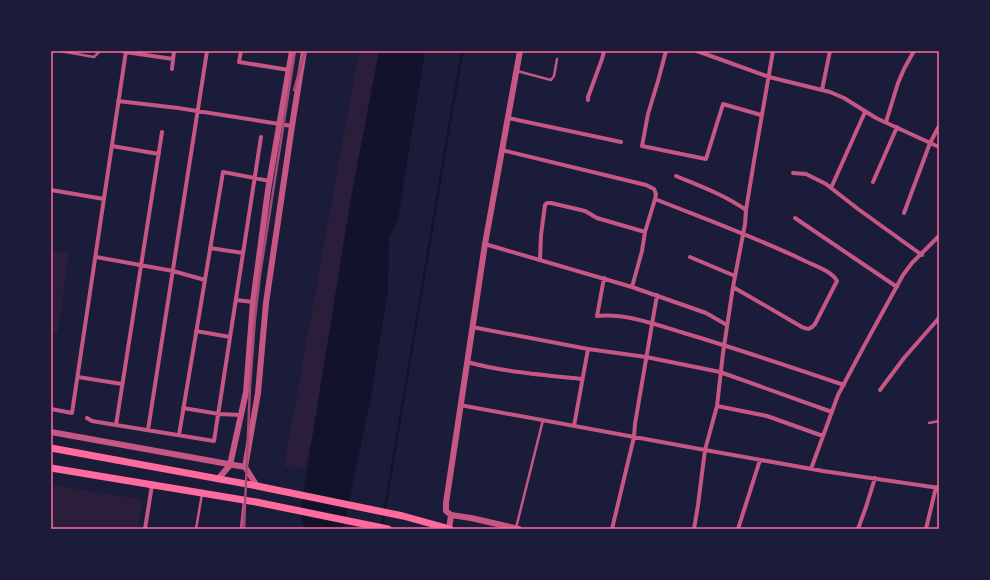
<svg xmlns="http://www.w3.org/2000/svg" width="990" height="580" viewBox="0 0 990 580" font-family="'Libre Baskerville',serif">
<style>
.green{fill:#2a1e3b}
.water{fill:#12122b}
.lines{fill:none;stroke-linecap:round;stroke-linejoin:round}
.stream{stroke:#12122b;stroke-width:2.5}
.service{stroke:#c65784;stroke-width:2.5}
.minor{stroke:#c65784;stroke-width:4}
.tertiary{stroke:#c65784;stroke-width:6}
.secondary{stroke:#ff6b9d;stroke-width:7}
.rail{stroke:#a44b75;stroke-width:2.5}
.neatline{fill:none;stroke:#ff6b9d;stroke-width:1.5}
</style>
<rect width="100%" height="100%" fill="#1b1b3a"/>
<path class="green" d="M 359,51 L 381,51 L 359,235 L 305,469 L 284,466 Z
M 51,250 L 69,253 L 58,333 L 51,332 Z
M 51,485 L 142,499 L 139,529 L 51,529 Z"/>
<path class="water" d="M 379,51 L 425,51 L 398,219 L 389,237 L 388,289 L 370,403 L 343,528 L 344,529 L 305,529 L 300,514 L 350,203 Z"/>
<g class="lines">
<path class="stream" d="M 382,526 L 462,51"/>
<path class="service" d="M 60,51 L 94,57 L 100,51
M 517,71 L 551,80 L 554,76 L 557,59
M 929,423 L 939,421
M 516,528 L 543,420
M 196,529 L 202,494
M 241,529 L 244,501"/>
<path class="minor" d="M 241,51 L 239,62 L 289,70
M 666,51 L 658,81 L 648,114 L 642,146 L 706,159 L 723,104 L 761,115
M 697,51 L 769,77 L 830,92 L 844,98 L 876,118 L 939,147
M 125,52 L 173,59
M 172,69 L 174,51
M 822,90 L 830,51
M 588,100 L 588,97 L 602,59 L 604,51
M 118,101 L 178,108 L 292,126
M 508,118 L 621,142
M 886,122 L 898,83 L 904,69 L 914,51
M 112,146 L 159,154
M 502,150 L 646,185 L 654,189 L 656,194 L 655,199 L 645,232 L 642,251 L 632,287
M 793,173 L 806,174 L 826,184 L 858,209 L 922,255
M 676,176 C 700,186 725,195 746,210
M 873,182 L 897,127
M 831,188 L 865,112
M 51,190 L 104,199
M 655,199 C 705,219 755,237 803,260 C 813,265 832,271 837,281 L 815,324 C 811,329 808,330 802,327 L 733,287
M 904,213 L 930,143 L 939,126
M 795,218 L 897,287
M 485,244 L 632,287 L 706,313 L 727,325
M 210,248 L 243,253
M 96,257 L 173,271 L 205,280
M 690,257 L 735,276
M 540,260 L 541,235 L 545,205 L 547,203 L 551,203 L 585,211 L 597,218 L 645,232
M 604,278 L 597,316 C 626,313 657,325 684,333 C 738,349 791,367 844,385
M 236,300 L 253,302
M 472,327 L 588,349 L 646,357 L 720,372 L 832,412
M 196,331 L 230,337
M 467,362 C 504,372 543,375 582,379
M 78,377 L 122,384
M 880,390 L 904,358 L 939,318
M 460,405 L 705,450 L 823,471 L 939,488
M 717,406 L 767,416 L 823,436
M 183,408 L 219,414 L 241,415
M 51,409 L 72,413 L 126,51
M 87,418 L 92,421 L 116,425 L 214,441 L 261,137
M 116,425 L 162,132
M 574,426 L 588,349
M 148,430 L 207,51
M 179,435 L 223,172 L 270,181
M 811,469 L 838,395 L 863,348 L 903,275 L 912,263 L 939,236
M 145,529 L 152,485
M 612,529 L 634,437 L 635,424 L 657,295
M 694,529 L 698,505 L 705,450 L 717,406 L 723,353 L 733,287 L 745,224 L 746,210 L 754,161 L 773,51
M 738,529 L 760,460
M 858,529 L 866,507 L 875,478
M 926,529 L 936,487"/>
<path class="tertiary" d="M 51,432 L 245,467
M 218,479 L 230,465 L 246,392 L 253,302 L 268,190 L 292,51
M 257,486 L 245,467 L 258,393 L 266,303 L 292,126 L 304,51
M 449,529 L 451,515
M 519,529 L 471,518 L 451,515 L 446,511 L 446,503 L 485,244 L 520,51"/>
<path class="secondary" d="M 51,448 L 257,486 L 403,516 L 450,529
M 51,468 L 256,502 L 388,529"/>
<path class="rail" d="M 294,90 L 305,51
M 244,529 L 250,387 L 255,318 L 260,275 L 295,51"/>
</g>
<rect width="990" height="580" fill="none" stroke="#1b1b3a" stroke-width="104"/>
<rect x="52" y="52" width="886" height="476" class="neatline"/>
</svg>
